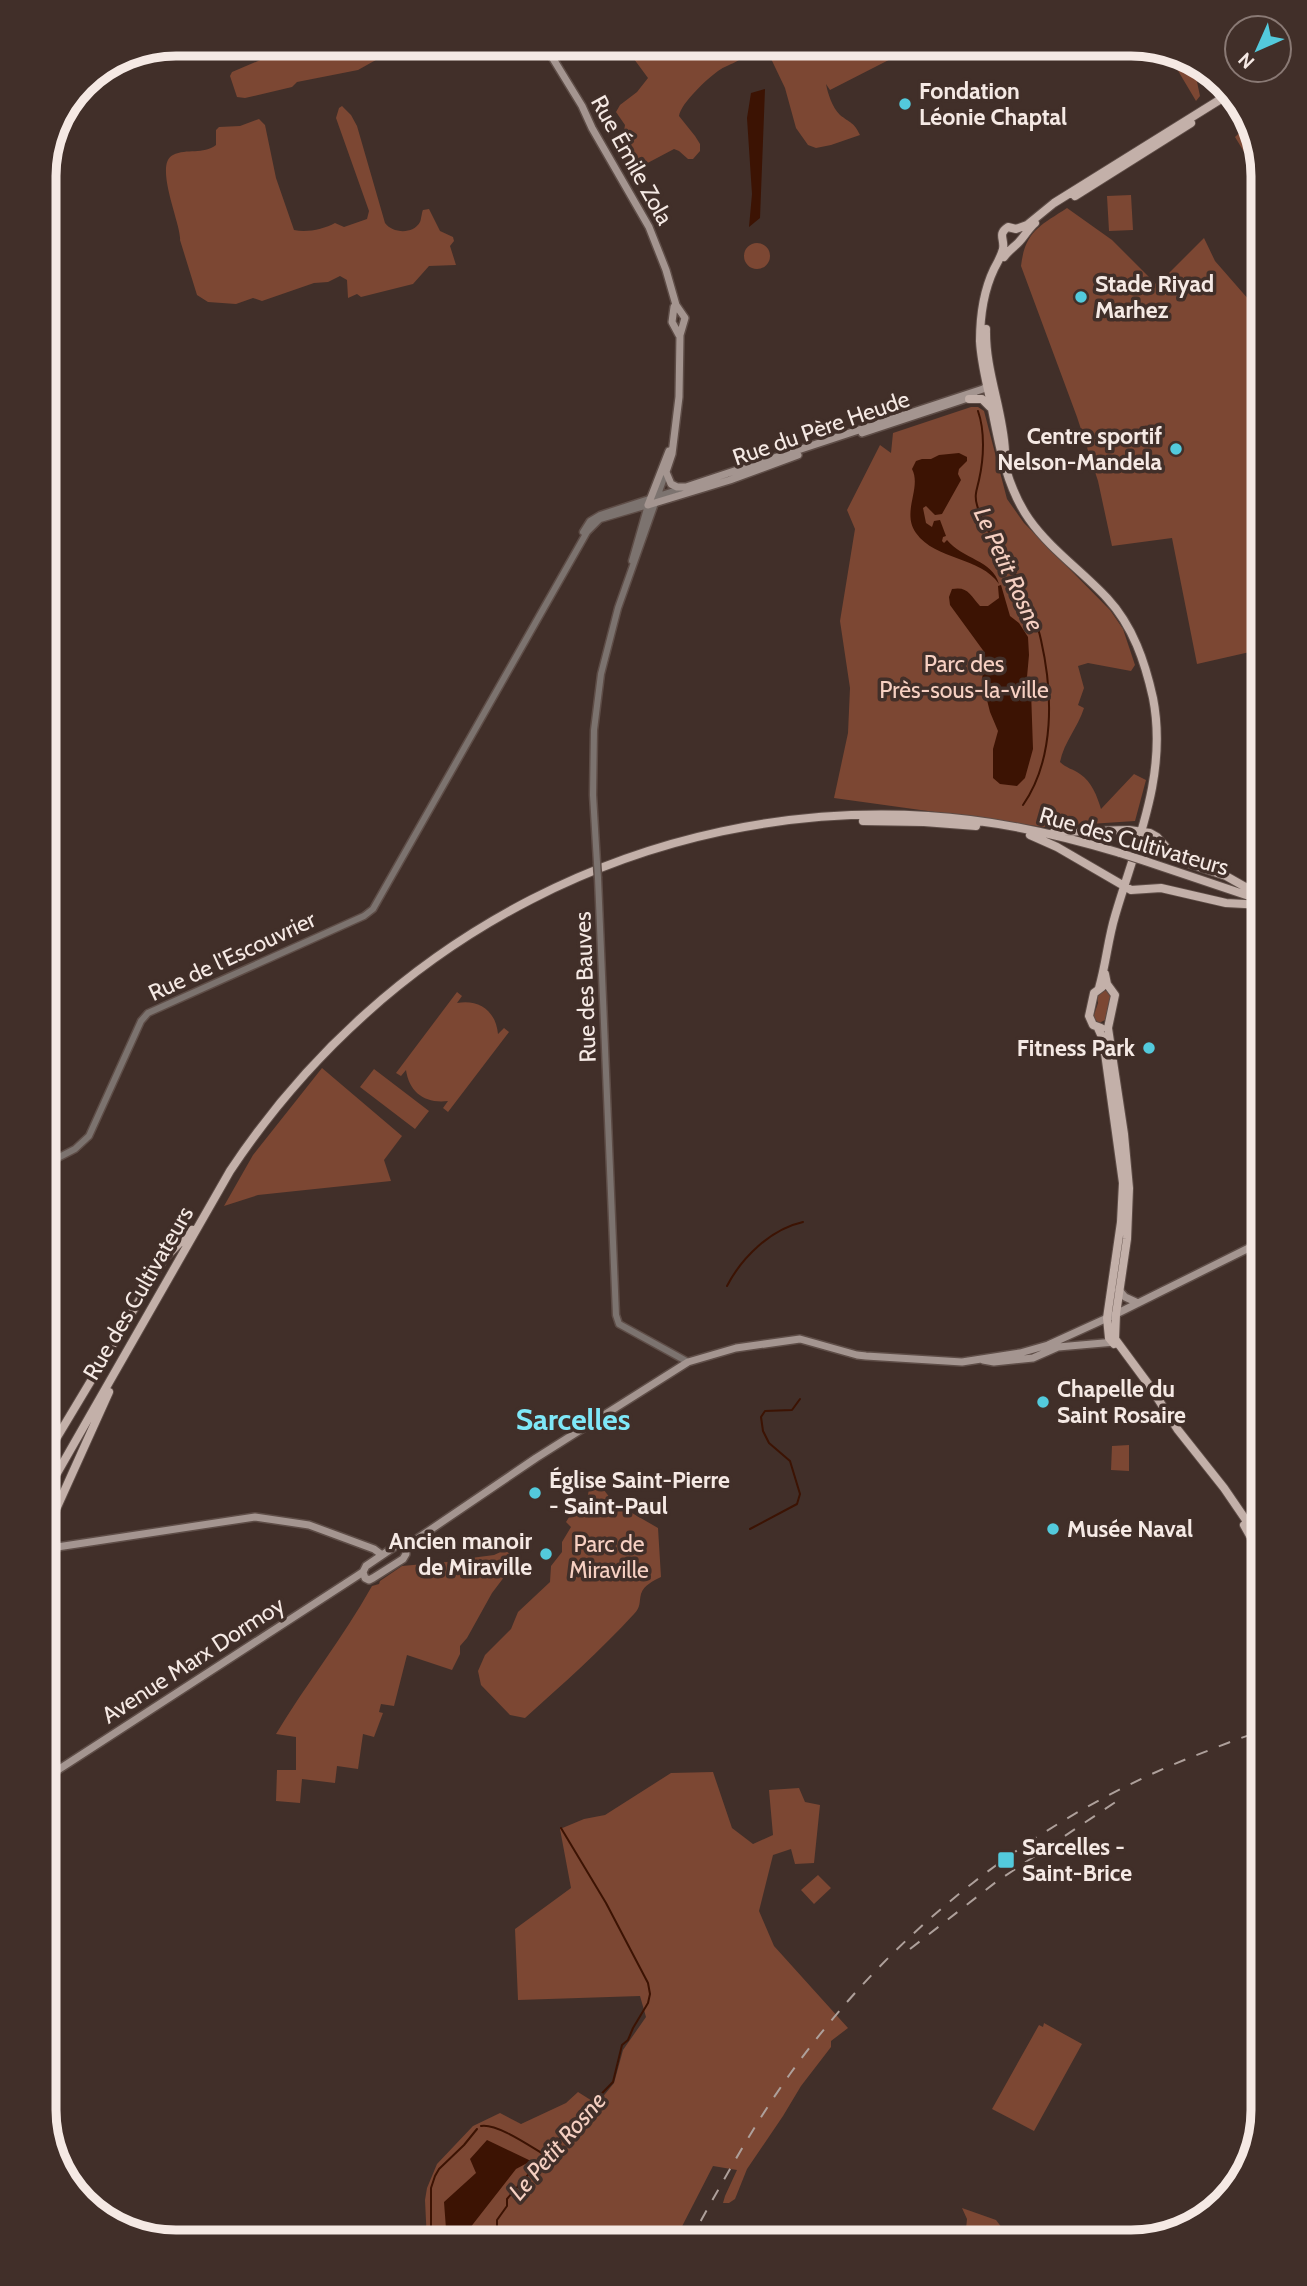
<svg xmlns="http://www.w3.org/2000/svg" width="1307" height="2286" viewBox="0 0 1307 2286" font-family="Cabin,sans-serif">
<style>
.green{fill:#7c4733}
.water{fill:#3c1303}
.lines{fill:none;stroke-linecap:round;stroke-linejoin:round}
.stream{stroke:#3c1303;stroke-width:2}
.tertiary-casing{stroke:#5e4d47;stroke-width:9}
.secondary-casing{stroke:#5e4d47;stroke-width:10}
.primary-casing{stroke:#5e4d47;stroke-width:10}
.tertiary{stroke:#7c736f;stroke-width:6}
.secondary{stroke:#a49590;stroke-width:7}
.primary{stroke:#c3b0a9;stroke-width:8}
.rail{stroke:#aea09b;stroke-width:2;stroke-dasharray:12 12;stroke-linecap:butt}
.tertiary-bridge-casing{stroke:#5e4d47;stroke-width:9;stroke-linecap:butt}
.primary-bridge-casing{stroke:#5e4d47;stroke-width:10;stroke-linecap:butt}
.tertiary-bridge{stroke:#7c736f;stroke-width:6}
.primary-bridge{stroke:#c3b0a9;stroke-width:8}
.poi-dot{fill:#53cadc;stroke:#412f29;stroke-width:2.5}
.labels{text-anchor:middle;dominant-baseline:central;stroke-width:7;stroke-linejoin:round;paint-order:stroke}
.poi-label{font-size:23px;font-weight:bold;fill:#f5e9e4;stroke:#412f29;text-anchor:start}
.street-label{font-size:23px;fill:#f5e9e4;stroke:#412f29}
.park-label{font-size:23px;fill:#f7d0c2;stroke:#412f29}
.water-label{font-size:24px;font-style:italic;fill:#f5cfc1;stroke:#412f29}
.district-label{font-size:30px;font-weight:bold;fill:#7ee8f8;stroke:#412f29}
.rim{fill:none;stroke:#f5e9e4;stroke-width:9}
</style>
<rect width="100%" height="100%" fill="#412f29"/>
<path class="green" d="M 284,44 L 382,44 L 384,50 L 383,56 L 358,70 L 297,82 L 292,87 L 245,98 L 237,97 L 230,76 L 232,72 L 265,58 L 264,55 Z
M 623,44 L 746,44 L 749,49 C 740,64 731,62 718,71 C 707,79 681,103 679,116 L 695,136 L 700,144 L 700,151 L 693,159 L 688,159 L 679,151 L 674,149 L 640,167 L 636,168 C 617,152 622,145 625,125 L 616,112 L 620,105 L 637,92 L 648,78 Z
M 764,44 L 920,44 L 830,90 L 826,84 C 828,94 832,107 840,115 C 850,123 854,122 860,135 L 831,145 L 816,148 L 808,145 L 796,128 L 785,88 Z
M 1190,61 L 1205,66 L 1208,70 L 1196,77 L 1200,96 L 1196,101 L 1177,69 Z
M 342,106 L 351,115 L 357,126 L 385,223 C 392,233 413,235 420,222 C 421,220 422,211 423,210 L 429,209 L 440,231 L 453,237 L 454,241 L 450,246 L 456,265 L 429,266 L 413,284 L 361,297 L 357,294 L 348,298 L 347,280 L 340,276 L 328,282 L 314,283 L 262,301 L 253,298 L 236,304 L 208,302 L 197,295 L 180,240 C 182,226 153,164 173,155 C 187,148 203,155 216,145 L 216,130 L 219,127 L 240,126 L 259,119 L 265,125 L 276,178 L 294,230 C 307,233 324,229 335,223 L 344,227 L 367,219 L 369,211 L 336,118 L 339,108 Z
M 1251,122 L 1263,175 L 1263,183 L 1235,137 Z
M 1131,195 L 1133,230 L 1109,231 L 1107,196 Z
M 1067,208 L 1112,240 L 1157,285 L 1204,238 L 1215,261 L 1263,316 L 1263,649 L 1197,664 L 1172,538 L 1112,546 L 1098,481 L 1077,417 L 1021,266 C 1025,231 1040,226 1067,208 Z
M744 256a13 13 0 1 1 26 0a13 13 0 1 1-26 0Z
M 971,407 L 978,407 L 984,411 L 1007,499 L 1024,523 L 1110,610 L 1123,629 L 1135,665 L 1131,671 L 1088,663 L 1078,666 L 1084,688 L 1078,705 L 1084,708 C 1078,727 1064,742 1060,762 C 1066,768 1073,769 1080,774 C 1092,782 1097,796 1101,809 L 1134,774 L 1146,780 L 1135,821 L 1044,827 L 834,798 L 848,733 L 850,688 L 840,621 L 855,529 L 847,510 L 880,445 L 891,453 L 893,433 Z
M 1102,991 L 1107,991 L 1111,996 L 1105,1020 L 1099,1023 L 1093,1018 L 1098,1003 L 1097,996 Z
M 457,992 L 462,996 L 457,1003 C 479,999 496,1011 498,1034 L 504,1028 L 509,1032 L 448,1112 L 443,1108 L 448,1101 C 425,1104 409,1092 406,1070 L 401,1076 L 396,1073 Z
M 322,1068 L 402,1136 L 384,1160 L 391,1181 L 258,1195 L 224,1206 L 253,1155 Z
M 374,1069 L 429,1111 L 415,1129 L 360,1087 Z
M 1129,1445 L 1129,1471 L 1111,1470 L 1112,1446 Z
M 589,1489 L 604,1490 L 613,1502 L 658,1528 L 661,1577 C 653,1581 644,1585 641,1594 C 639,1602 641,1607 634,1614 C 600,1651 563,1684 525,1718 L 510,1715 L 481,1685 L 478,1671 L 485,1655 L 511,1629 L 518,1612 L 550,1582 L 551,1566 L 562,1552 L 562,1542 L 571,1527 L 566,1522 L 573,1511 L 586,1506 Z
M 505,1550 L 517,1560 L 492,1593 L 467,1638 L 460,1646 L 460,1654 L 452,1670 L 407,1655 L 394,1706 L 381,1704 L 379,1712 L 383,1713 L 374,1737 L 363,1734 L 358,1769 L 337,1766 L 335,1783 L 302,1779 L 300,1803 L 276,1801 L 277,1770 L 296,1770 L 296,1737 L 276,1734 C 306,1684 343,1638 372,1586 L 379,1584 L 380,1581 L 402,1566 L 468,1560 L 471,1558 L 494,1555 Z
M 713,1772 L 732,1828 L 753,1844 L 773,1835 L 769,1790 L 799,1788 L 805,1802 L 820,1805 L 814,1863 L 795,1864 L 791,1849 L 773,1855 L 759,1911 L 774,1946 L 848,2028 L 831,2041 L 831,2047 L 801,2086 L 783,2116 L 747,2169 L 735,2199 L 729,2203 L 723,2203 L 725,2196 L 737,2170 L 713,2166 L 674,2242 L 427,2242 L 425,2200 L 427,2188 L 437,2164 L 473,2126 L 500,2113 L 521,2124 L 566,2103 L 578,2092 L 597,2104 L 614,2083 L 623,2050 L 646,2017 L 640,1996 L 518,2000 L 515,1929 L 571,1888 L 560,1829 L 584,1819 L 605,1815 L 671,1773 Z
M 818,1875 L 831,1888 L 814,1904 L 801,1890 Z
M 1044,2023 L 1082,2044 L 1034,2131 L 992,2109 L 1039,2025 L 1043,2027 Z
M 962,2208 L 996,2220 L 1012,2241 L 944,2242 L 955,2238 L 966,2229 L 967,2219 Z"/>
<path class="water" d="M 765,89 L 760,218 L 749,227 L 752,194 L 747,118 L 751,93 Z
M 959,453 L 967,457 L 967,461 L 959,469 L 958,474 L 961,480 L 942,514 L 935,515 L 926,506 L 923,508 L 926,523 L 932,527 L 934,521 L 940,520 L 946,536 L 943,537 L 942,541 L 944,543 L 947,540 C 962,559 993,560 999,584 C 980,556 936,561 916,533 C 901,512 922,488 912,469 L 916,461 L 922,459 L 931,459 L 939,455 Z
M 1001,585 L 1010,616 L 1019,623 L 1028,637 L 1029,655 L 1027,677 L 1031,691 L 1033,749 L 1025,778 L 1017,786 L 1000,784 L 993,778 L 993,749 L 998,731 L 990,712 L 982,680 L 985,653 L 950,605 L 949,597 L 952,589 C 968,586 970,595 980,606 L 988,606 L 999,598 L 998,586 Z
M 487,2140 L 531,2161 L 516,2169 L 459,2242 L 447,2242 L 444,2202 L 476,2173 L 470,2159 Z"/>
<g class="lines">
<path class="stream" d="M 978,411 C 985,431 984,458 979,480 C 977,489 974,495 977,505 C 984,531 1002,548 1013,570 C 1022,588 1037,621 1041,640 C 1053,693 1055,759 1023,805
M 727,1286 C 742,1257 771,1229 803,1222
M 750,1529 L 797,1504 L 800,1494 L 790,1461 L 769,1443 L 763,1431 L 761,1417 L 765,1411 L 792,1410 L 800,1399
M 481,2126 C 497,2123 531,2147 545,2155
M 431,2242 L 431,2188 L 435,2176 L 439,2169 L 464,2145 L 477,2129
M 497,2242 L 497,2220 L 507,2206 L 507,2199 L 574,2122 L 613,2082 L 622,2045 L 628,2040 L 633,2028 L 648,2003 L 650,1994 L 648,1983 L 606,1903 L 561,1828"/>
<defs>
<path id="tertiary" d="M 583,532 L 590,521 L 600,515 L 683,488
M 632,561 L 648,505
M 597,863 L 593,795 L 594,730 L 601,674 L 618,608 L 666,472
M 598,878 L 616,1315 L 619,1324 L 688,1362
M 44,1165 L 75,1149 L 89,1136 L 141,1021 L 148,1013 L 364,916 L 373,909 L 587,532 L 600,519 L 648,505"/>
<path id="secondary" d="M 544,44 L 582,106 L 592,128 L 649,227 L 666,270 L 676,305 L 685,318 L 680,335 L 679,397 L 672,454 L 666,472 L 671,484 L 677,487 L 686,487 L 983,389 L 987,387 L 991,390
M 674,307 L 672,322 L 679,335
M 862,433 L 974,396
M 648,505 L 730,480 L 798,455
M 648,505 L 669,451
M 1119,1290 L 1125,1297 L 1138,1303
M 983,1360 L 994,1362 L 1033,1358 L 1058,1347 L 1115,1342
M 405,1547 L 536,1458 L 688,1362 L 736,1348 L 800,1339 L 857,1355 L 866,1356 L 962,1362 L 1020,1353 L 1048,1345 L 1116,1314 L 1263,1241
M 44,1549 L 255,1517 L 309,1525 L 374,1549 L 382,1555
M 44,1561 L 47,1555 L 44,1549
M 363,1572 L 365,1578 L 369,1580 L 373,1578 L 403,1559 L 406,1554 L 405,1547
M 44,1779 L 357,1576 L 363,1572 L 366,1566 L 397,1545 L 405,1547"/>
<path id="primary" d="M 1075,196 L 1191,123
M 1004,257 C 1009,250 1013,248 1018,243 C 1024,237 1028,229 1035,223
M 986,329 C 985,371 1003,410 1005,451
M 969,399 L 982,399 L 990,407
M 863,821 L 924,822 L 976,826
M 1054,832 L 1129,830 L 1150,833 L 1157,837 L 1174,856 L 1181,861 L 1226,876 L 1263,897
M 1030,835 L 1057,847 L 1131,890 L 1161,888 L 1226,903 L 1263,905
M 1145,861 L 1258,899
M 1105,974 L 1107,984 L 1115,995 L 1108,1028 L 1124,1134 L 1129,1188 L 1127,1239 L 1116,1314 L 1115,1339 L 1149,1385 L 1178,1430 L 1224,1488 L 1263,1545
M 1099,988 C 1106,964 1108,939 1115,916 C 1136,844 1168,775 1153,698 C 1145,662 1133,626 1107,598 C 1082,571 1050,549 1029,519 C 1005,485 998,439 990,399 C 986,380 981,361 980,341 C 980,317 984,290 994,269 C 998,262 1001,256 1003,249 C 1005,239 997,234 1008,227 L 1016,229 L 1027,225 L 1054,203 L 1229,94
M 1098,1028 L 1103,1039 L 1123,1183 L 1121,1222 L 1107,1318 L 1109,1338 L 1114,1344
M 1101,1028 L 1093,1025 L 1089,1016 L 1094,993 L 1102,987
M 44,1459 L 164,1259 L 192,1230
M 44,1496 L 230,1171 C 385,937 646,799 928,816 C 993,820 1058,834 1120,853
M 1244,1525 L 1263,1559
M 44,1536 L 109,1392"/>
</defs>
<use href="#tertiary" class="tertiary-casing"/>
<use href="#secondary" class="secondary-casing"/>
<use href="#primary" class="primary-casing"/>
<use href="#tertiary" class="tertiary"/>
<use href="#secondary" class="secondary"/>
<use href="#primary" class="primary"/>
<path class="rail" d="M 910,1949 L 996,1882 L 1117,1801
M 689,2242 C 721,2185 752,2127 790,2074 C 891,1933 1028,1823 1189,1758 C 1213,1749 1238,1738 1263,1731"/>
<defs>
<path id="tertiary-bridge" d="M 597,863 L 598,878"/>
<path id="primary-bridge" d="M 1120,853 L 1145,861"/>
</defs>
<use href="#tertiary-bridge" class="tertiary-bridge-casing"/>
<use href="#primary-bridge" class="primary-bridge-casing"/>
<use href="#tertiary-bridge" class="tertiary-bridge"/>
<use href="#primary-bridge" class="primary-bridge"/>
</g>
<g class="poi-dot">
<circle cx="905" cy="104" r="7"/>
<circle cx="1081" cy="297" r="7"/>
<circle cx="1176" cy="449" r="7"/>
<circle cx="1149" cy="1048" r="7"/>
<circle cx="1043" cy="1402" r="7"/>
<circle cx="535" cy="1493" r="7"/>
<circle cx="1053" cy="1529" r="7"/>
<circle cx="546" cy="1554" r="7"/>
<rect x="997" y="1851" width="18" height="18" rx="3.5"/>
</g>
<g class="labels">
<g class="poi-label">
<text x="919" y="91">Fondation<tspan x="919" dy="26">Léonie Chaptal</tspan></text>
<text x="1095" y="284">Stade Riyad<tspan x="1095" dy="26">Marhez</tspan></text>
<text x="1162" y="436" text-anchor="end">Centre sportif<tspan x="1162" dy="26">Nelson-Mandela</tspan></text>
<text x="1135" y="1048" text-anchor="end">Fitness Park</text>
<text x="1057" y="1389">Chapelle du<tspan x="1057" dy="26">Saint Rosaire</tspan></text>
<text x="549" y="1480">Église Saint-Pierre<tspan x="549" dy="26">- Saint-Paul</tspan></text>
<text x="1067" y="1529">Musée Naval</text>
<text x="532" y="1541" text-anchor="end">Ancien manoir<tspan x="532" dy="26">de Miraville</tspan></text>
<text x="1022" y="1847">Sarcelles -<tspan x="1022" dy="26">Saint-Brice</tspan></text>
</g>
<g class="street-label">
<text transform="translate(632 160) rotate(61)">Rue Émile Zola</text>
<text transform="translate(821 428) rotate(-19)">Rue du Père Heude</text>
<text transform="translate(1134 841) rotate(16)">Rue des Cultivateurs</text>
<text transform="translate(232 956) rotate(-25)">Rue de l'Escouvrier</text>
<text transform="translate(585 987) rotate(-92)">Rue des Bauves</text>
<text transform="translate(138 1293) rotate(-60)">Rue des Cultivateurs</text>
<text transform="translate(193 1660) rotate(-33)">Avenue Marx Dormoy</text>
</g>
<g class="park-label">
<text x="964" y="664">Parc des<tspan x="964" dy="26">Près-sous-la-ville</tspan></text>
<text x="609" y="1544">Parc de<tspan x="609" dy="26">Miraville</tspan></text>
</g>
<g class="water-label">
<text transform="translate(1009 569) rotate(65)">Le Petit Rosne</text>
<text transform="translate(557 2146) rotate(-49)">Le Petit Rosne</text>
</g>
<g class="district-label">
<text x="573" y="1419">Sarcelles</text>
</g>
</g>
<path d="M0 0H1307V2286H0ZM176 56H1131A120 120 0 0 1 1251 176V2110A120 120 0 0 1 1131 2230H176A120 120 0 0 1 56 2110V176A120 120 0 0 1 176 56Z" fill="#412f29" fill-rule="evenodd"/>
<path class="rim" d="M176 56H1131A120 120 0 0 1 1251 176V2110A120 120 0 0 1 1131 2230H176A120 120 0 0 1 56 2110V176A120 120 0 0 1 176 56Z"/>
<g transform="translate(1258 49) rotate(225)"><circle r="33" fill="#412f29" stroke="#897974" stroke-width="2"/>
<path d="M0-5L12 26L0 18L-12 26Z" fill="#53cadc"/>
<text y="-10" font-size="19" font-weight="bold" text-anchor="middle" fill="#f5e9e4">N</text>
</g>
</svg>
